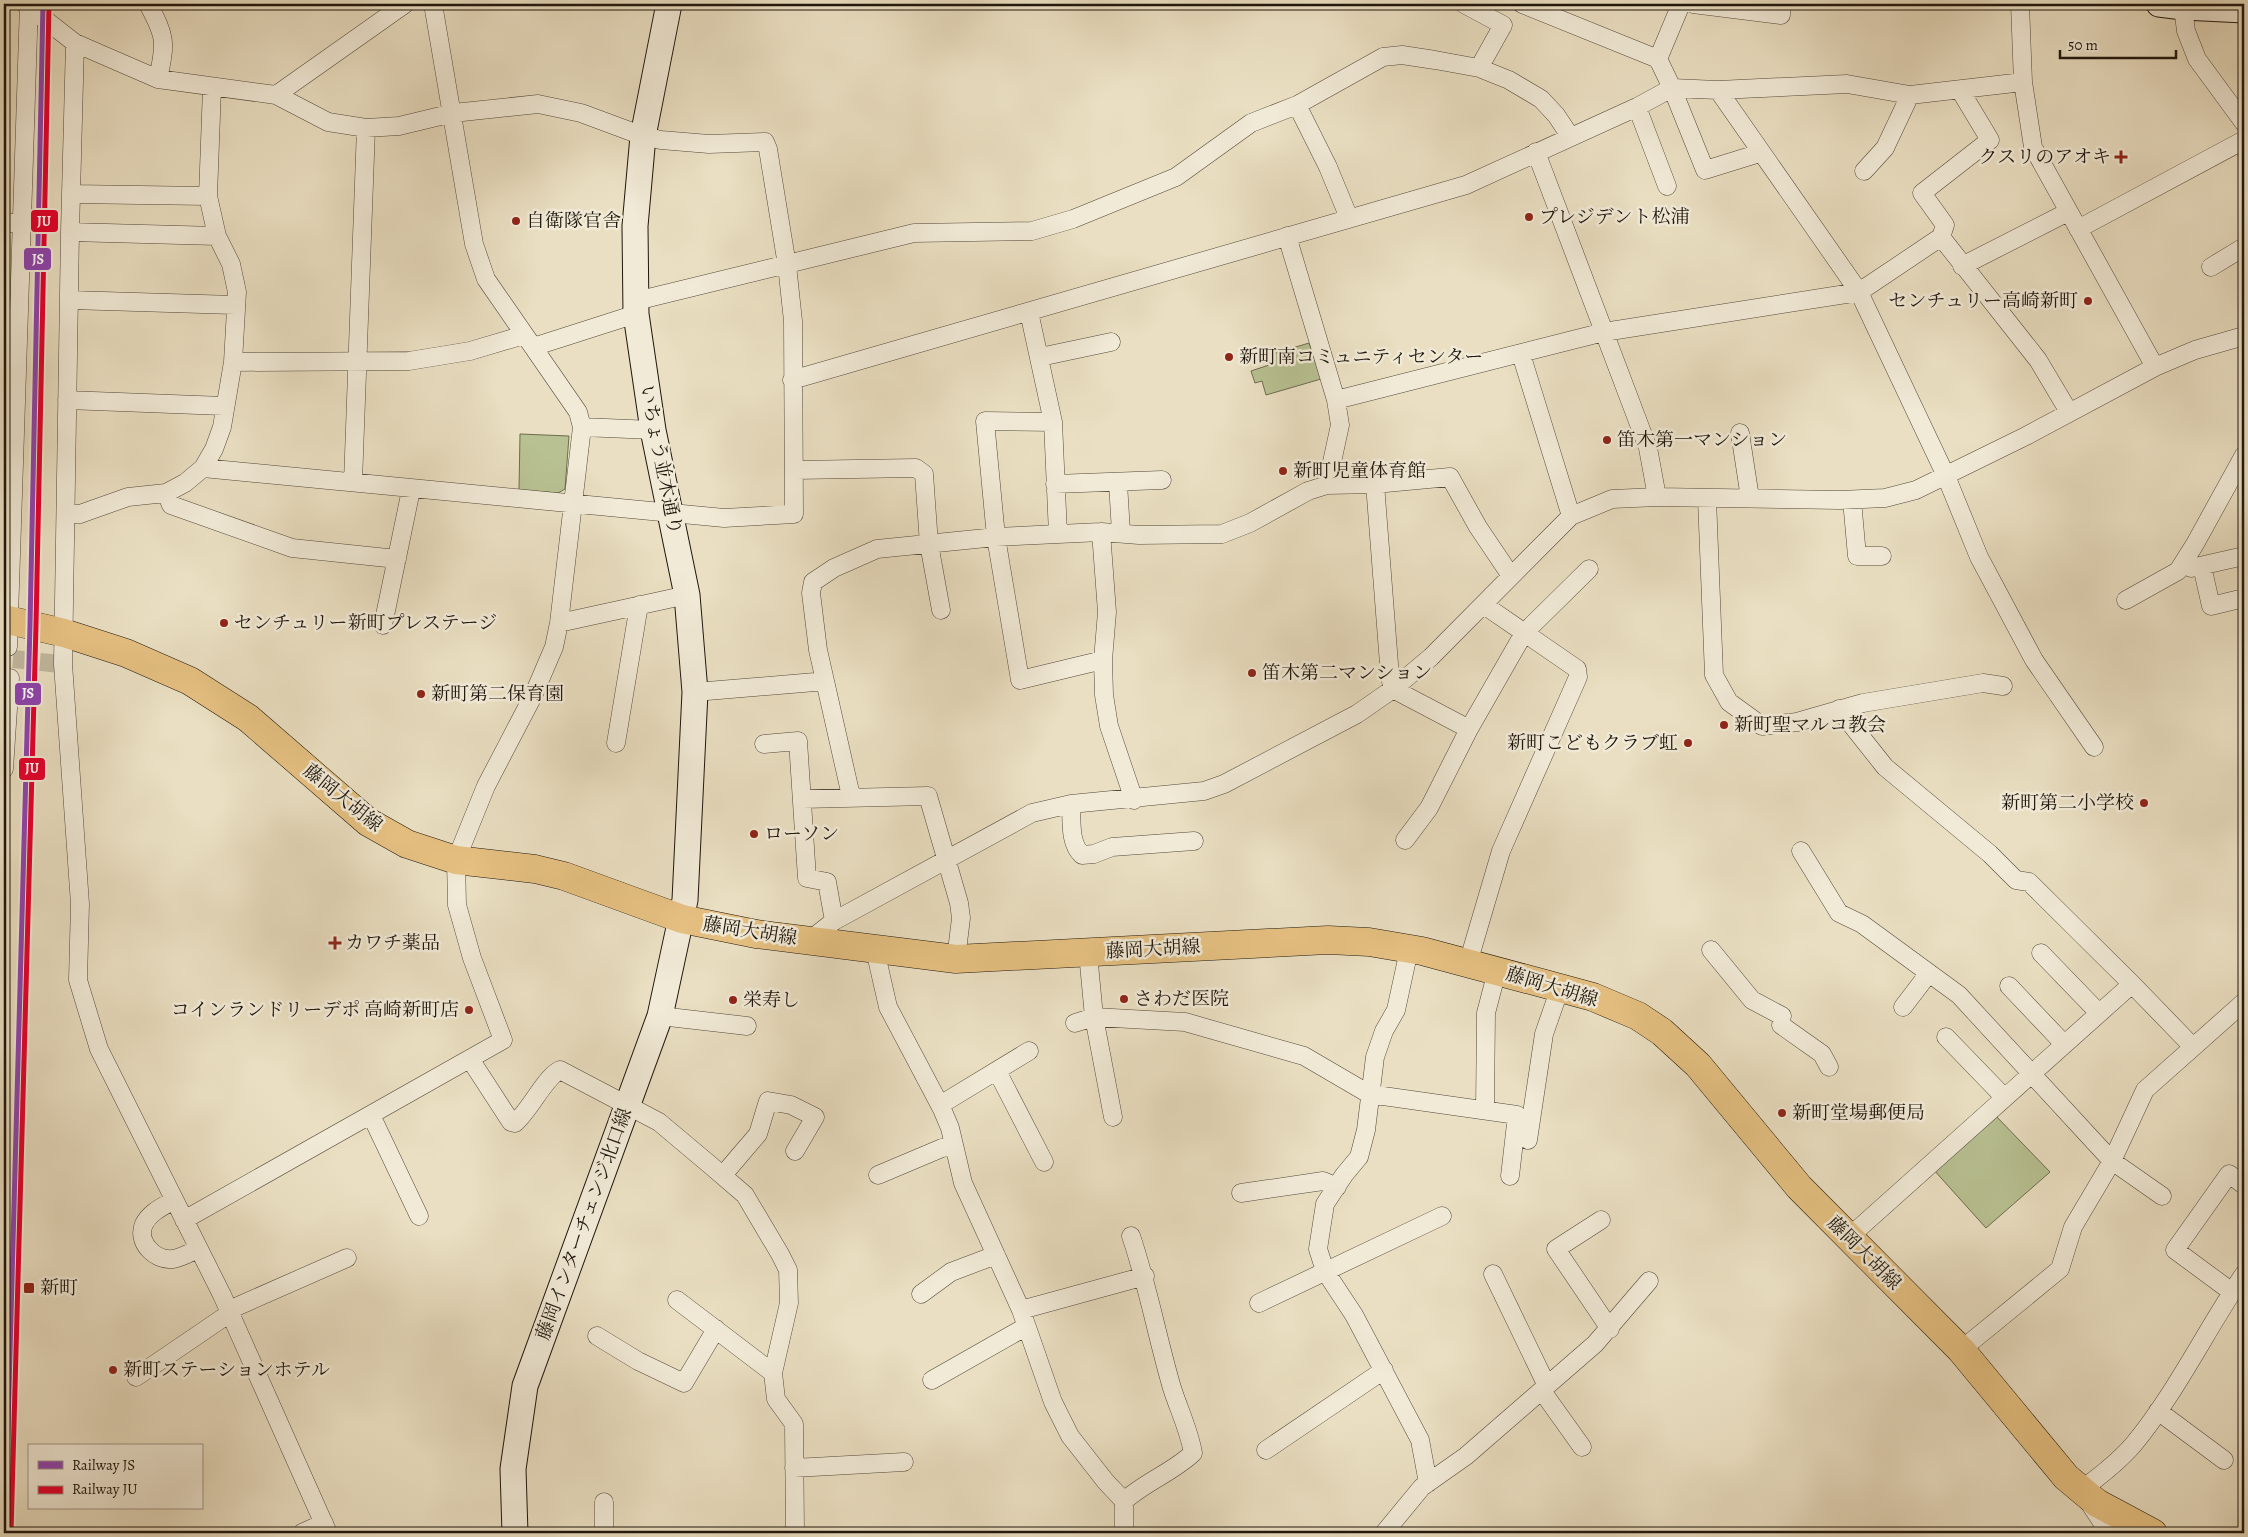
<svg xmlns="http://www.w3.org/2000/svg" width="2248" height="1537" viewBox="0 0 2248 1537" font-family="Alegreya,'Noto Serif JP',serif">
<style>
.green{fill:#b8c192;stroke:#6c6c50}
.lines{fill:none;stroke-linecap:round;stroke-linejoin:round}
.street-tunnel{stroke:#c1b79e;stroke-width:18;stroke-dasharray:18 9;stroke-linecap:butt}
.street-casing{stroke:#52483a;stroke-width:19}
.secondary-casing{stroke:#1f160d;stroke-width:27}
.primary-casing{stroke:#1f160d;stroke-width:29}
.street{stroke:#f1ead7;stroke-width:18}
.secondary{stroke:#f1ead7;stroke-width:25}
.primary{stroke:#e5c081;stroke-width:28}
.rail-1-casing{stroke:#f1ead7;stroke-width:9}
.rail-2-casing{stroke:#f1ead7;stroke-width:9}
.rail-1{stroke:#8e44ad;stroke-width:5}
.rail-2{stroke:#e4002b;stroke-width:5}
.poi-dot{fill:#8f2418;stroke:#f1ead7;stroke-width:2}
.labels{text-anchor:middle;dominant-baseline:central;stroke-width:5;stroke-linejoin:round;paint-order:stroke}
.poi-label{font-size:19px;fill:#1f160d;stroke:#f1ead7;text-anchor:start}
.street-label{font-size:19px;fill:#1f160d;stroke:#f1ead7}
.line-badge{stroke:#f1ead7;stroke-width:2}
.badge-label{font-size:14px;text-anchor:middle;font-weight:bold;fill:#fff}
</style>
<rect width="100%" height="100%" fill="#eadfc2"/>
<filter id="stains"><feTurbulence type="fractalNoise" baseFrequency=".004" numOctaves="4"/><feColorMatrix values="0 0 0 0 .2 0 0 0 0 .09 0 0 0 0 .02 0 0 0 .5 -.17"/></filter>
<radialGradient id="worn" r=".72"><stop offset=".6" stop-color="#630" stop-opacity="0"/><stop offset="1" stop-color="#630" stop-opacity=".3"/></radialGradient>
<path class="green" d="M 1309,343 L 1321,379 L 1266,395 L 1262,381 L 1255,383 L 1251,371 L 1269,365 L 1266,356 Z
M 520,434 L 569,436 L 565,489 L 558,493 L 519,490 Z
M 1994,1114 L 2050,1172 L 1986,1228 L 1933,1169 Z"/>
<g class="lines">
<path class="street-tunnel" d="M 13,659 L 70,665"/>
<defs>
<path id="street" d="M 25,4 L 75,43 L 158,79 L 276,95 L 328,122 L 366,128 L 399,126 L 453,113 L 538,104 L 581,113 L 643,136 L 661,140 L 709,144 L 765,142 L 768,149 L 787,265 L 793,321 L 794,514 L 724,518 L 203,468
M 148,4 C 166,37 166,42 158,79
M 1464,4 L 1503,25 L 1479,68
M 1522,4 L 1658,59 L 1681,4
M 1693,4 L 1781,15 L 1781,4
M 2020,4 L 2023,82 L 2033,147 L 2155,367
M 2183,7 L 2186,31 L 2197,59 L 2244,123
M 75,43 L 70,232 L 63,664 L 80,904 L 78,980 L 99,1049 L 222,1295 L 328,1533
M 1658,59 L 1672,88 L 1705,170 L 1760,153
M 1718,90 L 1859,292 L 1946,476 L 1979,557 L 2034,660 L 2094,747
M 276,95 L 405,4
M 1297,105 L 1328,167 L 1349,218
M 1637,107 L 1667,186
M 1536,152 L 1648,448 L 1657,497
M 1864,171 L 1885,148 L 1910,95
M 71,194 L 208,196
M 4,223 L 24,223
M 2078,229 L 2244,140
M 70,232 L 217,236
M 1287,236 L 1336,400 L 1340,425 L 1327,485
M 1941,237 L 2038,360 L 2069,412
M 1962,266 L 2068,212
M 2211,267 L 2244,247
M 70,300 L 235,305
M 636,301 L 914,233 L 1032,231 L 1073,219 L 1176,177 L 1251,123 L 1297,105 L 1383,57 L 1402,55 L 1435,60 L 1479,68 L 1509,80 L 1541,99 L 1556,115 L 1570,136
M 1029,312 L 1053,422 L 1058,534
M 533,347 L 636,314
M 1521,354 L 1571,516
M 1040,357 L 1111,342
M 233,362 L 409,361 L 470,351 L 524,335
M 792,380 L 1466,185 L 1637,107 L 1672,88 L 1718,90 L 1847,84 L 1910,95 L 2023,82
M 67,400 L 224,406
M 1336,400 L 1604,332 L 1859,292 L 1941,237 L 1945,225 L 1922,193 L 1990,140 L 1960,90
M 1053,422 L 985,421 L 996,537 L 1020,680 L 1103,660
M 582,427 L 653,430
M 1740,433 L 1750,498
M 795,470 L 916,468 L 924,474 L 929,544 L 941,610
M 353,482 L 366,128
M 1118,483 L 1121,532
M 1055,484 L 1162,480
M 1375,484 L 1390,677 L 1393,689 L 1469,729
M 166,493 L 171,505 L 292,548 L 397,559
M 1707,499 L 1714,675 L 1729,702 L 1762,726 L 1797,722 L 1863,703 L 1983,683 L 2003,686
M 1852,500 L 1857,556 L 1882,556
M 66,513 L 80,514 L 128,497 L 166,493 L 185,483 L 203,468 L 214,449 L 222,427 L 233,362 L 237,292 L 231,264 L 217,236 L 208,196 L 212,88
M 1101,532 L 1107,612 L 1103,660 L 1104,695 L 1109,726 L 1134,800
M 2202,566 L 2211,606 L 2244,598
M 2191,568 L 2244,556
M 2126,600 L 2178,571 L 2195,544 L 2244,455
M 559,623 L 687,595
M 383,625 L 411,490
M 8,647 L 29,4
M 695,692 L 815,682
M 1839,709 L 1885,767 L 1990,854 L 2016,880 L 2029,882 L 2132,984 L 2193,1047
M 616,743 L 639,605
M 764,744 L 798,741 L 807,878 L 827,882 L 834,921
M 4,769 L 10,678
M 851,796 L 818,650 L 811,593 L 813,582 L 834,568 L 877,549 L 996,537 L 1101,532 L 1139,535 L 1222,534 L 1250,523 L 1308,491 L 1327,485 L 1375,484 L 1450,477 L 1478,527 L 1511,576
M 802,799 L 928,796 L 959,903 L 961,918 L 956,959
M 1071,804 C 1072,820 1069,843 1082,855 L 1094,854 L 1112,847 L 1194,841
M 1405,840 L 1429,808 L 1469,729 L 1524,633 L 1589,569
M 1801,851 L 1839,913 L 1862,924 L 1959,995 L 2112,1161 L 2162,1196
M 810,940 L 834,921 L 1032,813 L 1071,804 L 1204,791 L 1224,784 L 1357,714 L 1393,689 L 1431,657 L 1571,516 L 1612,499 L 1657,497 L 1840,500 L 1885,498 L 1916,490 L 2026,436 L 2155,367 L 2195,350 L 2244,336
M 875,950 L 888,1007 L 942,1109 L 950,1128 L 963,1183 L 1021,1310 L 1053,1402 L 1070,1436 L 1106,1482 L 1124,1501 L 1124,1533
M 1409,950 L 1396,1010 L 1384,1031 L 1375,1057 L 1366,1130 L 1359,1157 L 1344,1175 L 1325,1204 L 1318,1249 L 1325,1271 L 1354,1315 L 1420,1440 L 1428,1483
M 1711,950 L 1752,1000 L 1782,1016
M 1088,953 L 1094,1017 L 1113,1117
M 2041,953 L 2099,1013
M 1468,963 L 1501,851 L 1578,677 L 1577,669 L 1484,605
M 2009,986 L 2064,1044
M 1903,1007 L 1929,973
M 660,1016 L 747,1026
M 1075,1023 L 1094,1017 L 1185,1022 L 1304,1056 L 1369,1094 L 1517,1115 L 1510,1176
M 1781,1025 L 1822,1054 L 1829,1067
M 1946,1037 L 2004,1097
M 470,1059 L 511,1122 L 515,1123 C 531,1109 545,1077 560,1070 L 659,1122 L 709,1164 L 745,1195 L 780,1254 L 788,1270 L 789,1303 L 773,1373 L 776,1399 L 794,1424 L 795,1533
M 997,1071 L 1044,1162
M 940,1105 L 1029,1051
M 1485,1110 L 1486,1013 L 1497,971
M 371,1115 L 419,1216
M 1528,1140 L 1544,1034 L 1560,988
M 723,1175 L 758,1134 L 768,1101 L 791,1105 L 815,1117 L 795,1151
M 878,1175 L 942,1148 L 954,1146
M 1241,1193 L 1323,1181 L 1337,1187
M 174,1200 C 164,1206 150,1212 144,1224 C 136,1242 155,1261 173,1259 C 181,1258 191,1252 198,1249
M 184,1220 L 503,1040 L 472,958 L 457,905 L 456,860 L 486,786 L 533,696 L 554,647 L 559,623 L 582,427 L 578,412 L 486,279 L 474,244 L 433,4
M 1601,1220 L 1556,1249 L 1610,1329
M 1848,1238 L 2132,984
M 1493,1274 L 1547,1386
M 2232,1292 L 2175,1250 L 2229,1174 L 2244,1185
M 921,1294 L 951,1272 L 996,1255
M 677,1300 L 773,1373
M 1259,1303 L 1442,1216
M 229,1310 L 347,1258
M 1021,1310 L 1145,1276
M 597,1336 L 638,1361 L 684,1383 L 716,1329
M 1961,1350 L 2060,1269 L 2073,1227 L 2112,1161 L 2145,1090 L 2244,1002
M 136,1377 L 230,1313
M 932,1380 L 1020,1330 L 1027,1329
M 1542,1391 L 1582,1447
M 2158,1411 L 2224,1460
M 1266,1450 L 1384,1370
M 794,1468 L 904,1462
M 1124,1501 C 1145,1482 1173,1472 1193,1453 C 1189,1430 1179,1410 1172,1388 C 1157,1337 1148,1286 1131,1236
M 302,1533 L 324,1523
M 604,1533 L 604,1502
M 1384,1533 L 1422,1487 L 1466,1456 L 1595,1344 L 1649,1281
M 2109,1533 L 2081,1490 C 2099,1477 2118,1462 2133,1445 C 2176,1393 2206,1330 2244,1274"/>
<path id="secondary" d="M 2159,4 L 2183,7 L 2244,10
M 515,1533 L 513,1469 L 525,1386 L 660,1016 L 685,900 L 695,692 L 687,595 L 653,430 L 636,314 L 635,226 L 643,136 L 669,4"/>
<path id="primary" d="M 4,619 L 64,633 L 126,653 L 190,681 L 248,718 L 368,822 L 407,844 L 456,860 L 535,869 L 564,876 L 682,919 L 756,934 L 956,959 L 1328,940 L 1369,942 L 1422,951 L 1560,988 L 1593,997 L 1638,1016 L 1662,1032 L 1698,1065 L 1799,1187 L 1961,1350 L 2066,1477 L 2097,1503 L 2153,1533"/>
</defs>
<use href="#street" class="street-casing"/>
<use href="#secondary" class="secondary-casing"/>
<use href="#primary" class="primary-casing"/>
<use href="#street" class="street"/>
<use href="#secondary" class="secondary"/>
<use href="#primary" class="primary"/>
<defs>
<path id="rail-1" d="M 5,1533 L 30,625 L 43,4"/>
<path id="rail-2" d="M 11,1533 L 36,625 L 49,4"/>
</defs>
<use href="#rail-1" class="rail-1-casing"/>
<use href="#rail-2" class="rail-2-casing"/>
<use href="#rail-1" class="rail-1"/>
<use href="#rail-2" class="rail-2"/>
</g>
<g class="poi-dot">
<path d="M2118.5 149.5h5v5h5v5h-5v5h-5v-5h-5v-5h5z"/>
<circle cx="1529" cy="217" r="5"/>
<circle cx="516" cy="221" r="5"/>
<circle cx="2088" cy="301" r="5"/>
<circle cx="1229" cy="357" r="5"/>
<circle cx="1607" cy="440" r="5"/>
<circle cx="1283" cy="471" r="5"/>
<circle cx="224" cy="623" r="5"/>
<circle cx="1252" cy="673" r="5"/>
<circle cx="421" cy="694" r="5"/>
<circle cx="1724" cy="725" r="5"/>
<circle cx="1688" cy="743" r="5"/>
<circle cx="2144" cy="803" r="5"/>
<circle cx="754" cy="834" r="5"/>
<path d="M332.5 935.5h5v5h5v5h-5v5h-5v-5h-5v-5h5z"/>
<circle cx="1124" cy="999" r="5"/>
<circle cx="733" cy="1000" r="5"/>
<circle cx="469" cy="1010" r="5"/>
<circle cx="1782" cy="1113" r="5"/>
<rect x="23" y="1282" width="12" height="12" rx="2.5"/>
<circle cx="113" cy="1370" r="5"/>
</g>
<g class="labels">
<g class="poi-label">
<text x="2111" y="157" text-anchor="end">クスリのアオキ</text>
<text x="1539" y="217">プレジデント松浦</text>
<text x="526" y="221">自衛隊官舎</text>
<text x="2078" y="301" text-anchor="end">センチュリー高崎新町</text>
<text x="1239" y="357">新町南コミュニティセンター</text>
<text x="1617" y="440">笛木第一マンション</text>
<text x="1293" y="471">新町児童体育館</text>
<text x="234" y="623">センチュリー新町プレステージ</text>
<text x="1262" y="673">笛木第二マンション</text>
<text x="431" y="694">新町第二保育園</text>
<text x="1734" y="725">新町聖マルコ教会</text>
<text x="1678" y="743" text-anchor="end">新町こどもクラブ虹</text>
<text x="2134" y="803" text-anchor="end">新町第二小学校</text>
<text x="764" y="834">ローソン</text>
<text x="345" y="943">カワチ薬品</text>
<text x="1134" y="999">さわだ医院</text>
<text x="743" y="1000">栄寿し</text>
<text x="459" y="1010" text-anchor="end">コインランドリーデポ 高崎新町店</text>
<text x="1792" y="1113">新町堂場郵便局</text>
<text x="40" y="1288">新町</text>
<text x="123" y="1370">新町ステーションホテル</text>
</g>
<g class="street-label">
<text transform="translate(661 460) rotate(79)">いちょう並木通り</text>
<text transform="translate(343 798) rotate(39)">藤岡大胡線</text>
<text transform="translate(750 931) rotate(9)">藤岡大胡線</text>
<text transform="translate(1153 949) rotate(-3)">藤岡大胡線</text>
<text transform="translate(1552 987) rotate(17)">藤岡大胡線</text>
<text transform="translate(584 1224) rotate(-70)">藤岡インターチェンジ北口線</text>
<text transform="translate(1864 1253) rotate(45)">藤岡大胡線</text>
</g>
</g>
<g class="line-badge">
<rect x="30" y="209" width="29" height="24" rx="5" fill="#e4002b"/>
<rect x="23" y="247" width="29" height="24" rx="5" fill="#8e44ad"/>
<rect x="14" y="682" width="28" height="24" rx="5" fill="#8e44ad"/>
<rect x="18" y="757" width="28" height="24" rx="5" fill="#e4002b"/>
</g>
<g class="badge-label">
<text x="44" y="226">JU</text>
<text x="38" y="264">JS</text>
<text x="28" y="698">JS</text>
<text x="32" y="773">JU</text>
</g>
<rect width="2248" height="1537" fill="none" stroke="#eadfc2" stroke-width="20"/>
<rect x="5" y="5" width="2238" height="1527" fill="none" stroke="#1f160d" stroke-width="2.5"/>
<rect x="10" y="10" width="2228" height="1517" fill="none" stroke="#1f160d"/>
<rect x="28" y="1444" width="175" height="65" fill="#f1ead7" stroke="#9d9586"/>
<rect x="38" y="1461" width="25" height="8" fill="#8e44ad" stroke="#9d9586"/>
<text x="72" y="1470" font-size="15" fill="#1f160d">Railway JS</text>
<rect x="38" y="1486" width="25" height="8" fill="#e4002b" stroke="#9d9586"/>
<text x="72" y="1494" font-size="15" fill="#1f160d">Railway JU</text>
<path d="M2060 50v8h116v-8" fill="none" stroke="#1f160d" stroke-width="2.5"/>
<text x="2068" y="50" font-size="15" fill="#1f160d" stroke="#f1ead7" stroke-width="4" paint-order="stroke">50 m</text>
<rect width="100%" height="100%" filter="url(#stains)"/>
<rect width="100%" height="100%" fill="url(#worn)"/>
</svg>
